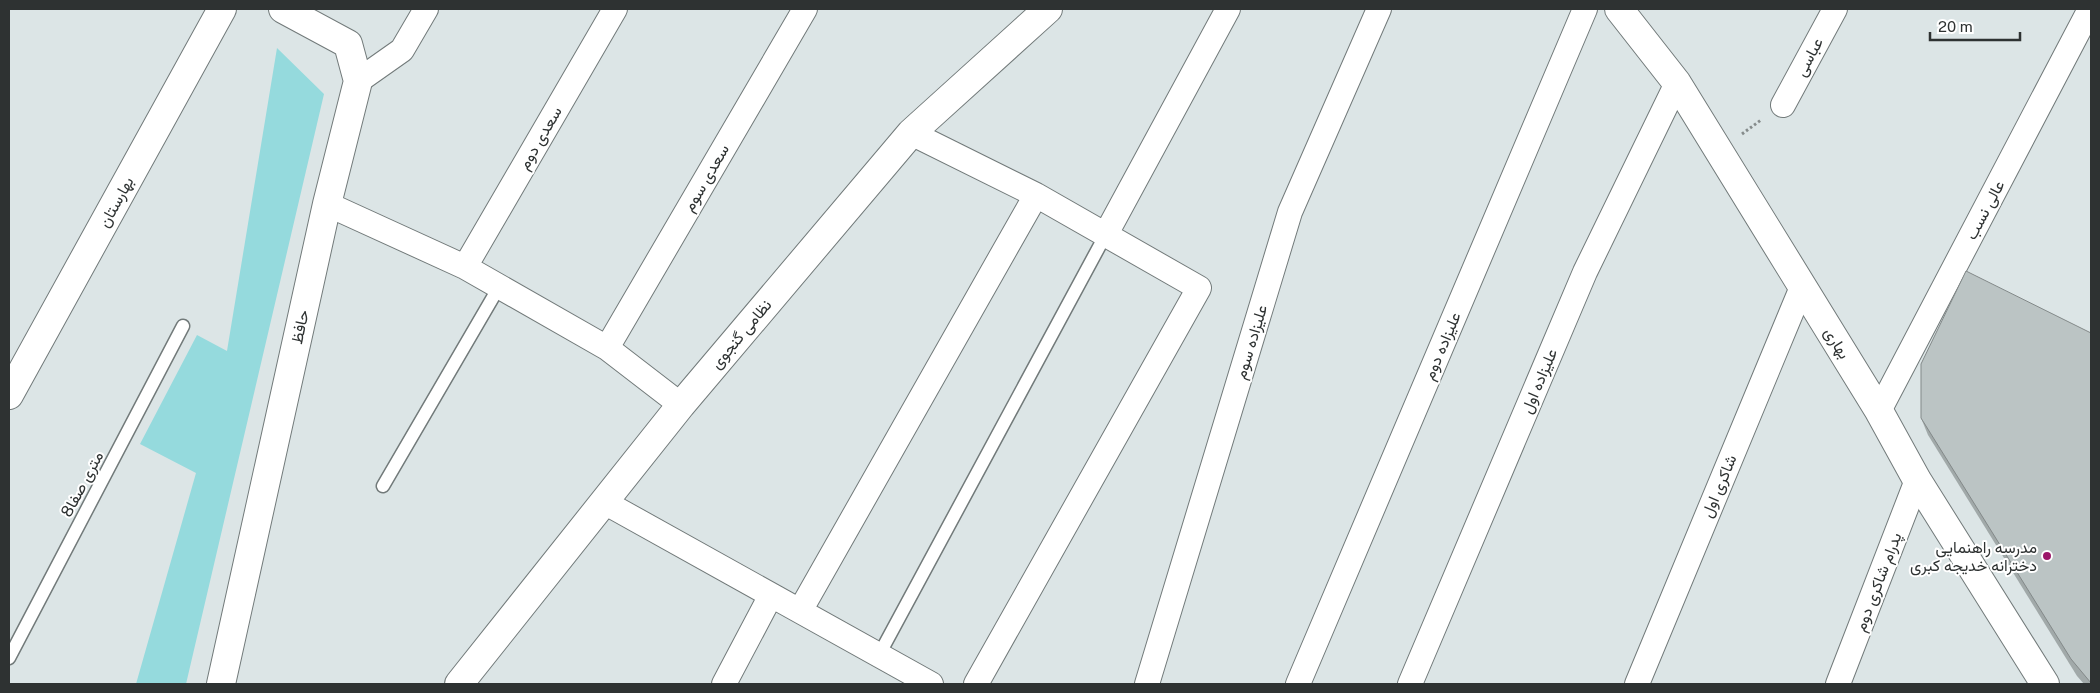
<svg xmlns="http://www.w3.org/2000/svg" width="2100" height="693" viewBox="0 0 2100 693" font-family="'Public Sans',Vazirmatn,sans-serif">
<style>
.green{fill:#95dadd}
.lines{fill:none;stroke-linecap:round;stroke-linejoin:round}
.lane-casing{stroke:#727a7a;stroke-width:15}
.street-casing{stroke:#727a7a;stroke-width:26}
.secondary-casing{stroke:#727a7a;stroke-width:30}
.path{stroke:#858b8b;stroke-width:3;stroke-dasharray:2.5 2.5;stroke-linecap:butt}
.lane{stroke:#fff;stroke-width:12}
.street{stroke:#fff;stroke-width:24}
.secondary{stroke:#fff;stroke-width:28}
.wall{fill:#a1a9a9}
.building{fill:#bbc4c4;stroke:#838989}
.poi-dot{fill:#9b1669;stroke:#fff;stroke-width:2}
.labels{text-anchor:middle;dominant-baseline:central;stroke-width:4;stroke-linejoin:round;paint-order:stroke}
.street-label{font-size:16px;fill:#2e3232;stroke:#fff}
.poi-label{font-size:16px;fill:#2e3232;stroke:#fff;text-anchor:end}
</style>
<rect width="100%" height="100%" fill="#dce5e6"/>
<path class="green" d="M 277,48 L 324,94 L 186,684 L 136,684 L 196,473 L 140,444 L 197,335 L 227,351 Z"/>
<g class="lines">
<defs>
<path id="lane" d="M 383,486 L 499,287
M 879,655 L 1106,234
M 9,658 L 183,326"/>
<path id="street" d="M 358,81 L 402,50 L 426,9
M 1783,105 L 1835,9
M 911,133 L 1036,195 L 1199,288 L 976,684
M 327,204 L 465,267 L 607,348 L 681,405
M 1106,234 L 1228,9
M 465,267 L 615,9
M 607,348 L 805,9
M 1879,411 L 2090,9
M 604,502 L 931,684
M 800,611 L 1036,195
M 724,684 L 771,595
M 1147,684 L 1290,212 L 1379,9
M 1298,684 L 1585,9
M 1410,684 L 1585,272 L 1677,83
M 1637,684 L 1802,287
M 1838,684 L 1917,480"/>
<path id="secondary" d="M 1619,9 L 1677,83 L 1879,411 L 1917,480 L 2045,684
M 9,395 L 222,9
M 221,684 L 327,204 L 358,81 L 348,44 L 283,9
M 459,684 L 681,405 L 911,133 L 1048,9"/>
</defs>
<use href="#lane" class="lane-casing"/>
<use href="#street" class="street-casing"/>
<use href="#secondary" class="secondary-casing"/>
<path class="path" d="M 1742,134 L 1761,120"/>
<use href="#lane" class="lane"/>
<use href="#street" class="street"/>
<use href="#secondary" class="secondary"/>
</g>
<path class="wall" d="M 2091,333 L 2091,684 L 2084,684 L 2077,676 L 1928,435 L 1921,418 Z"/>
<path class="building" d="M 1966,271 L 2091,333 L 2091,683 L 2071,659 L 1921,418 L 1921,364 Z"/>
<circle class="poi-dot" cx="2047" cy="556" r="5"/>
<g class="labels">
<g class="street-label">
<text transform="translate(1809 57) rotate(-62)">عباسی</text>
<text transform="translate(540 138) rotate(-60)">سعدی دوم</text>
<text transform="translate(706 178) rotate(-60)">سعدی سوم</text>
<text transform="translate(116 202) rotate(-61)">بهارستان</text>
<text transform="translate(1985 210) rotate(-62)">عالی نسب</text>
<text transform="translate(300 327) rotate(-78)">حافظ</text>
<text transform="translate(741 334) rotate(-50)">نظامی گنجوی</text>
<text transform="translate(1251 342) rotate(-73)">علیزاده سوم</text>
<text transform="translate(1837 343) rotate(58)">بهاری</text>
<text transform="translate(1442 346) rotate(-67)">علیزاده دوم</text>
<text transform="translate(1539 381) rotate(-67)">علیزاده اول</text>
<text transform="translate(82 484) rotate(-62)">8متری صفا</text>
<text transform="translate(1719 486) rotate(-67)">شاکری اول</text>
<text transform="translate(1878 582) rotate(-69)">پدرام شاکری دوم</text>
</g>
<g class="poi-label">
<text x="2037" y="547">مدرسه راهنمایی<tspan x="2037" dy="18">دخترانه خدیجه کبری</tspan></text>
</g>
</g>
<rect width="2100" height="693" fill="none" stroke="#2e3232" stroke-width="20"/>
<path d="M1930 32v8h90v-8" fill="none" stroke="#2e3232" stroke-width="2.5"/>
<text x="1938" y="32" font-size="15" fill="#2e3232" stroke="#ffffff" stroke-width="4" paint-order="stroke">20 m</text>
</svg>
